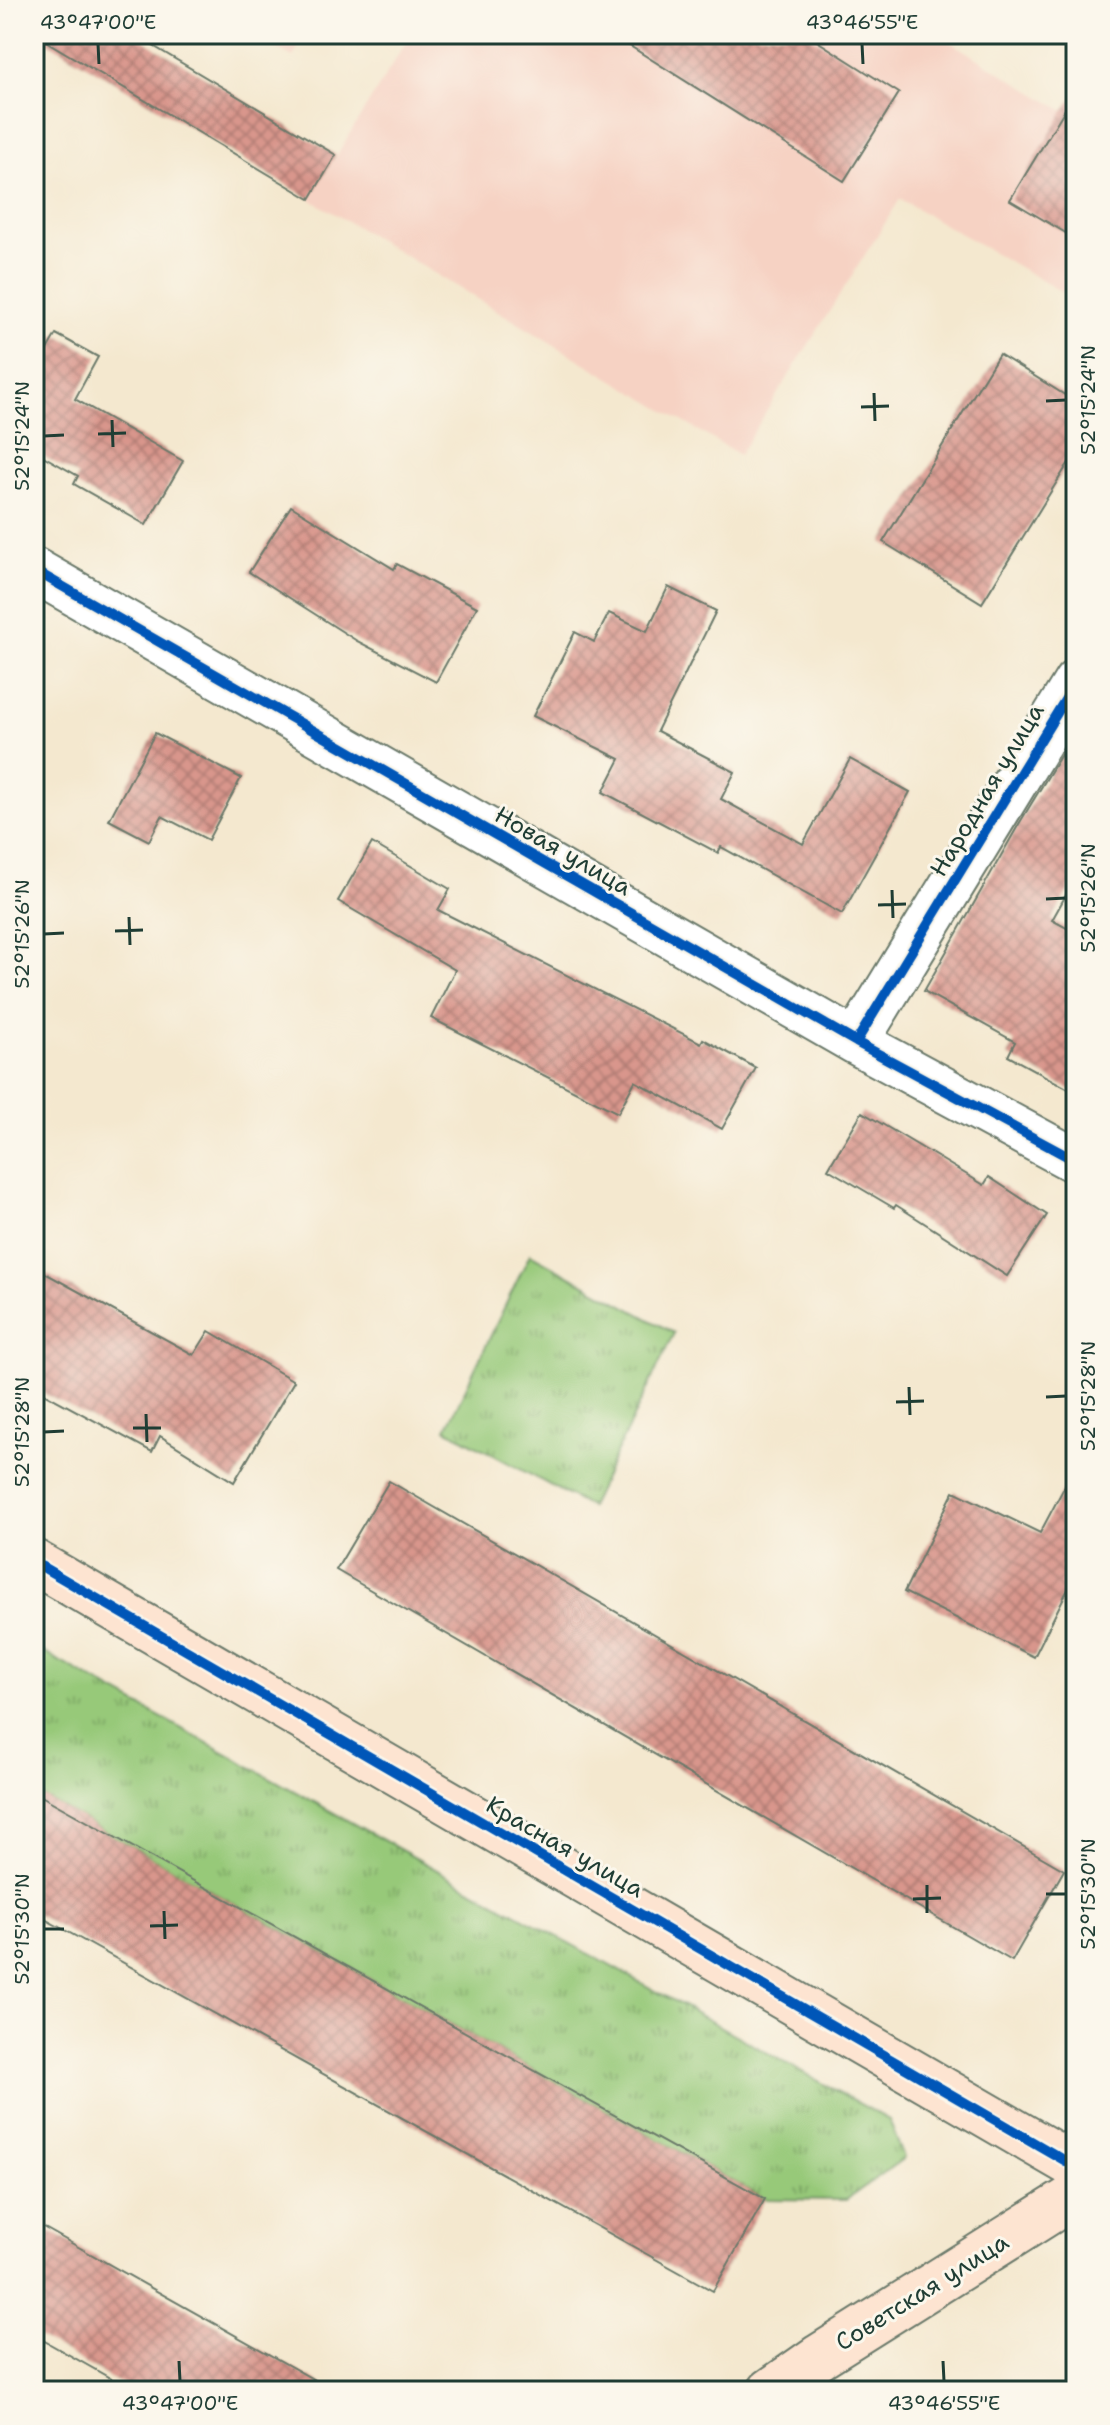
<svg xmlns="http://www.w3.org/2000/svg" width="1110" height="2425" viewBox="0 0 1110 2425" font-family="'Shantell Sans',sans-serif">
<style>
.built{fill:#f6d2c3}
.grass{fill:url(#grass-tufts);stroke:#5b8356;stroke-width:2}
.building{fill:url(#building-cross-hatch)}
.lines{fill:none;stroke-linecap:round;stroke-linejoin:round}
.street-casing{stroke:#6a796a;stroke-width:48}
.secondary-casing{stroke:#6a796a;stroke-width:48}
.street{stroke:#fff;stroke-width:44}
.secondary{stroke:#fde4d1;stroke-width:44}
.cycleway-casing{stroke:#fbf7ec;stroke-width:15}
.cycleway{stroke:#0057b8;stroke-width:10}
.ticks{fill:none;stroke:#1f3d34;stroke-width:3}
.labels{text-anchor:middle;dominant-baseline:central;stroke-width:6;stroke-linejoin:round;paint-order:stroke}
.street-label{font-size:24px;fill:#1f3d34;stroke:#fbf7ec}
.neatline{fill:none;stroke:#1f3d34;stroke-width:3}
.ticks-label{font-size:20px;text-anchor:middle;fill:#1f3d34}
</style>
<defs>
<pattern id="grass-tufts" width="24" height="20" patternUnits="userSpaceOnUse" patternTransform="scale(2)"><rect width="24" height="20" fill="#97c979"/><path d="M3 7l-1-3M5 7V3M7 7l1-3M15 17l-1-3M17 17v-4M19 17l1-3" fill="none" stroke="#7ba464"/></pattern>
<pattern id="building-cross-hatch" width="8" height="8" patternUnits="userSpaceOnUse" patternTransform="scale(2)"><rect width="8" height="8" fill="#d9968c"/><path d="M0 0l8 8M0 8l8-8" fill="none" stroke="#af7c73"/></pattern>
</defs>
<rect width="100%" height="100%" fill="#fbf7ec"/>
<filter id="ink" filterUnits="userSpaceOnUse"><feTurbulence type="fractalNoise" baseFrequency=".0125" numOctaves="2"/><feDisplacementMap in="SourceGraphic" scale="16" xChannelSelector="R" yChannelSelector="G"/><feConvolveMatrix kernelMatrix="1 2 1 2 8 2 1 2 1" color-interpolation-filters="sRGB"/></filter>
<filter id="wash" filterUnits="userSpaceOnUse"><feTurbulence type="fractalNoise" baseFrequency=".006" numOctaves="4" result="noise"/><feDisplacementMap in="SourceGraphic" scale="32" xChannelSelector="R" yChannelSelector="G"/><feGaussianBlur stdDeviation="1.8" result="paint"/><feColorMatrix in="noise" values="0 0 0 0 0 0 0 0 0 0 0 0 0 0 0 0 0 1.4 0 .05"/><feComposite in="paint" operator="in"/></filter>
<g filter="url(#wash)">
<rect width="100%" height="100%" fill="#f4e8cf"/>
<path class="built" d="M 249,34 L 305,34 L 293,57 Z
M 411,34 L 937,34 L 1076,118 L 1076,300 L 900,199 L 739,455 L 310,199 Z"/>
<path class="grass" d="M 530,1254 L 674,1333 L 590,1507 L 446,1429 Z
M 34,1647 L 889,2120 L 904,2158 L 846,2200 L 765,2199 L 34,1792 Z"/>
<g id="blocks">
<path class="building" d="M 34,34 L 133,34 L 336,155 L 310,199 Z
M 611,34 L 806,34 L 899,93 L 844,181 Z
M 1076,91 L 1076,239 L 1010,200 Z
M 56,334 L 98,357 L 75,399 L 183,461 L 146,525 L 74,484 L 78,476 L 43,456 L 34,471 L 34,372 Z
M 999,354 L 1076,402 L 1076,451 L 982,603 L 883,542 Z
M 291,506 L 394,569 L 397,564 L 477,607 L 436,682 L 357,641 L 249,572 Z
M 668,587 L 716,611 L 657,731 L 735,772 L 721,799 L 803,844 L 850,759 L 910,792 L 842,914 L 721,847 L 718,853 L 603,792 L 620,759 L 533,716 L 575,632 L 594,642 L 609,613 L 647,631 Z
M 1076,730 L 1076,877 L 1052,920 L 1076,933 L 1076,1093 L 1008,1056 L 1015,1042 L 924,991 L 1019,824 Z
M 155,733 L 241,778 L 208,840 L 162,816 L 149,841 L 109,820 Z
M 372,843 L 450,889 L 438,910 L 701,1043 L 703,1039 L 756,1068 L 722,1129 L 635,1081 L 618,1113 L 431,1018 L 455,970 L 338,901 Z
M 862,1112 L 984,1185 L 989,1177 L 1047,1215 L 1007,1276 L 896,1205 L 894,1208 L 828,1169 Z
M 34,1267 L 194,1355 L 209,1331 L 294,1381 L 234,1482 L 160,1436 L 152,1452 L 34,1388 Z
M 1076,1465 L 1076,1573 L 1034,1657 L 904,1592 L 954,1491 L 1040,1533 Z
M 389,1481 L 1064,1870 L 1012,1961 L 336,1570 Z
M 34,1792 L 765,2199 L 713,2291 L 34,1913 Z
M 34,2222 L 334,2391 L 133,2391 L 34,2335 Z"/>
</g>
</g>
<g filter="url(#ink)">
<use href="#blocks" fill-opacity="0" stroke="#6a796a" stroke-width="2"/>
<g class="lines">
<defs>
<path id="street" d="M 34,570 L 856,1042 L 1076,1161
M 856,1042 L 1076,682"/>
<path id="secondary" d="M 34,1562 L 1076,2167
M 770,2391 L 820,2356 L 1076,2195"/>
</defs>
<use href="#street" class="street-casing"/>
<use href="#secondary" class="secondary-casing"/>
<use href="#street" class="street"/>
<use href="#secondary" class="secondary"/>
<defs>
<path id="cycleway" d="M 34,570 L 856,1042 L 1076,1161
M 856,1042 L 1076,682
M 34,1562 L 1076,2167"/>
</defs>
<use href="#cycleway" class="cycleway-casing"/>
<use href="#cycleway" class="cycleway"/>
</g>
</g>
<path class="ticks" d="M 98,44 L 99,64M 862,44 L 863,64M 874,393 L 875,421M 1046,401 L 1066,400M 861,407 L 889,406M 112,420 L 113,447M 98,434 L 126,433M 44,436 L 64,435M 892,890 L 893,918M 1046,899 L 1066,898M 878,905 L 906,904M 129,917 L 130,945M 115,931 L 143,930M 44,934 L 64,933M 909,1387 L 910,1415M 1046,1397 L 1066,1396M 896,1402 L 924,1401M 146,1414 L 147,1442M 133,1428 L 161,1428M 44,1432 L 64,1431M 927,1885 L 927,1913M 1046,1894 L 1066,1894M 913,1899 L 941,1898M 164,1911 L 165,1939M 150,1926 L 178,1925M 44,1929 L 64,1929M 179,2361 L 180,2381M 943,2361 L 944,2381"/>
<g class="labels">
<g class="street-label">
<text transform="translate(987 790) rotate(-59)">Народная улица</text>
<text transform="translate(563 851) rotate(30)">Новая улица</text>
<text transform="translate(565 1847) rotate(30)">Красная улица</text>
<text transform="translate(922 2292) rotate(-32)">Советская улица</text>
</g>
</g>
<rect width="1110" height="2425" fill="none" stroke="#fbf7ec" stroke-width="88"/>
<rect x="44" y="44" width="1022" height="2337" class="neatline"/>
<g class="ticks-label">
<text x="98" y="29">43°47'00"E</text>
<text x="862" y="29">43°46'55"E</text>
<text transform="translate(1088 400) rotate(-90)" y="7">52°15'24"N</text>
<text transform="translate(22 436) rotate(-90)" y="7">52°15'24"N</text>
<text transform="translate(1088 898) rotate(-90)" y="7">52°15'26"N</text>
<text transform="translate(22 934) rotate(-90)" y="7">52°15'26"N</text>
<text transform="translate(1088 1396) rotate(-90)" y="7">52°15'28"N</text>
<text transform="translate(22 1432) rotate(-90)" y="7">52°15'28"N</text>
<text transform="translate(1088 1894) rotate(-90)" y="7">52°15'30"N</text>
<text transform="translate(22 1929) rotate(-90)" y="7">52°15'30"N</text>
<text x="180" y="2410">43°47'00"E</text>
<text x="944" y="2410">43°46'55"E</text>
</g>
</svg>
